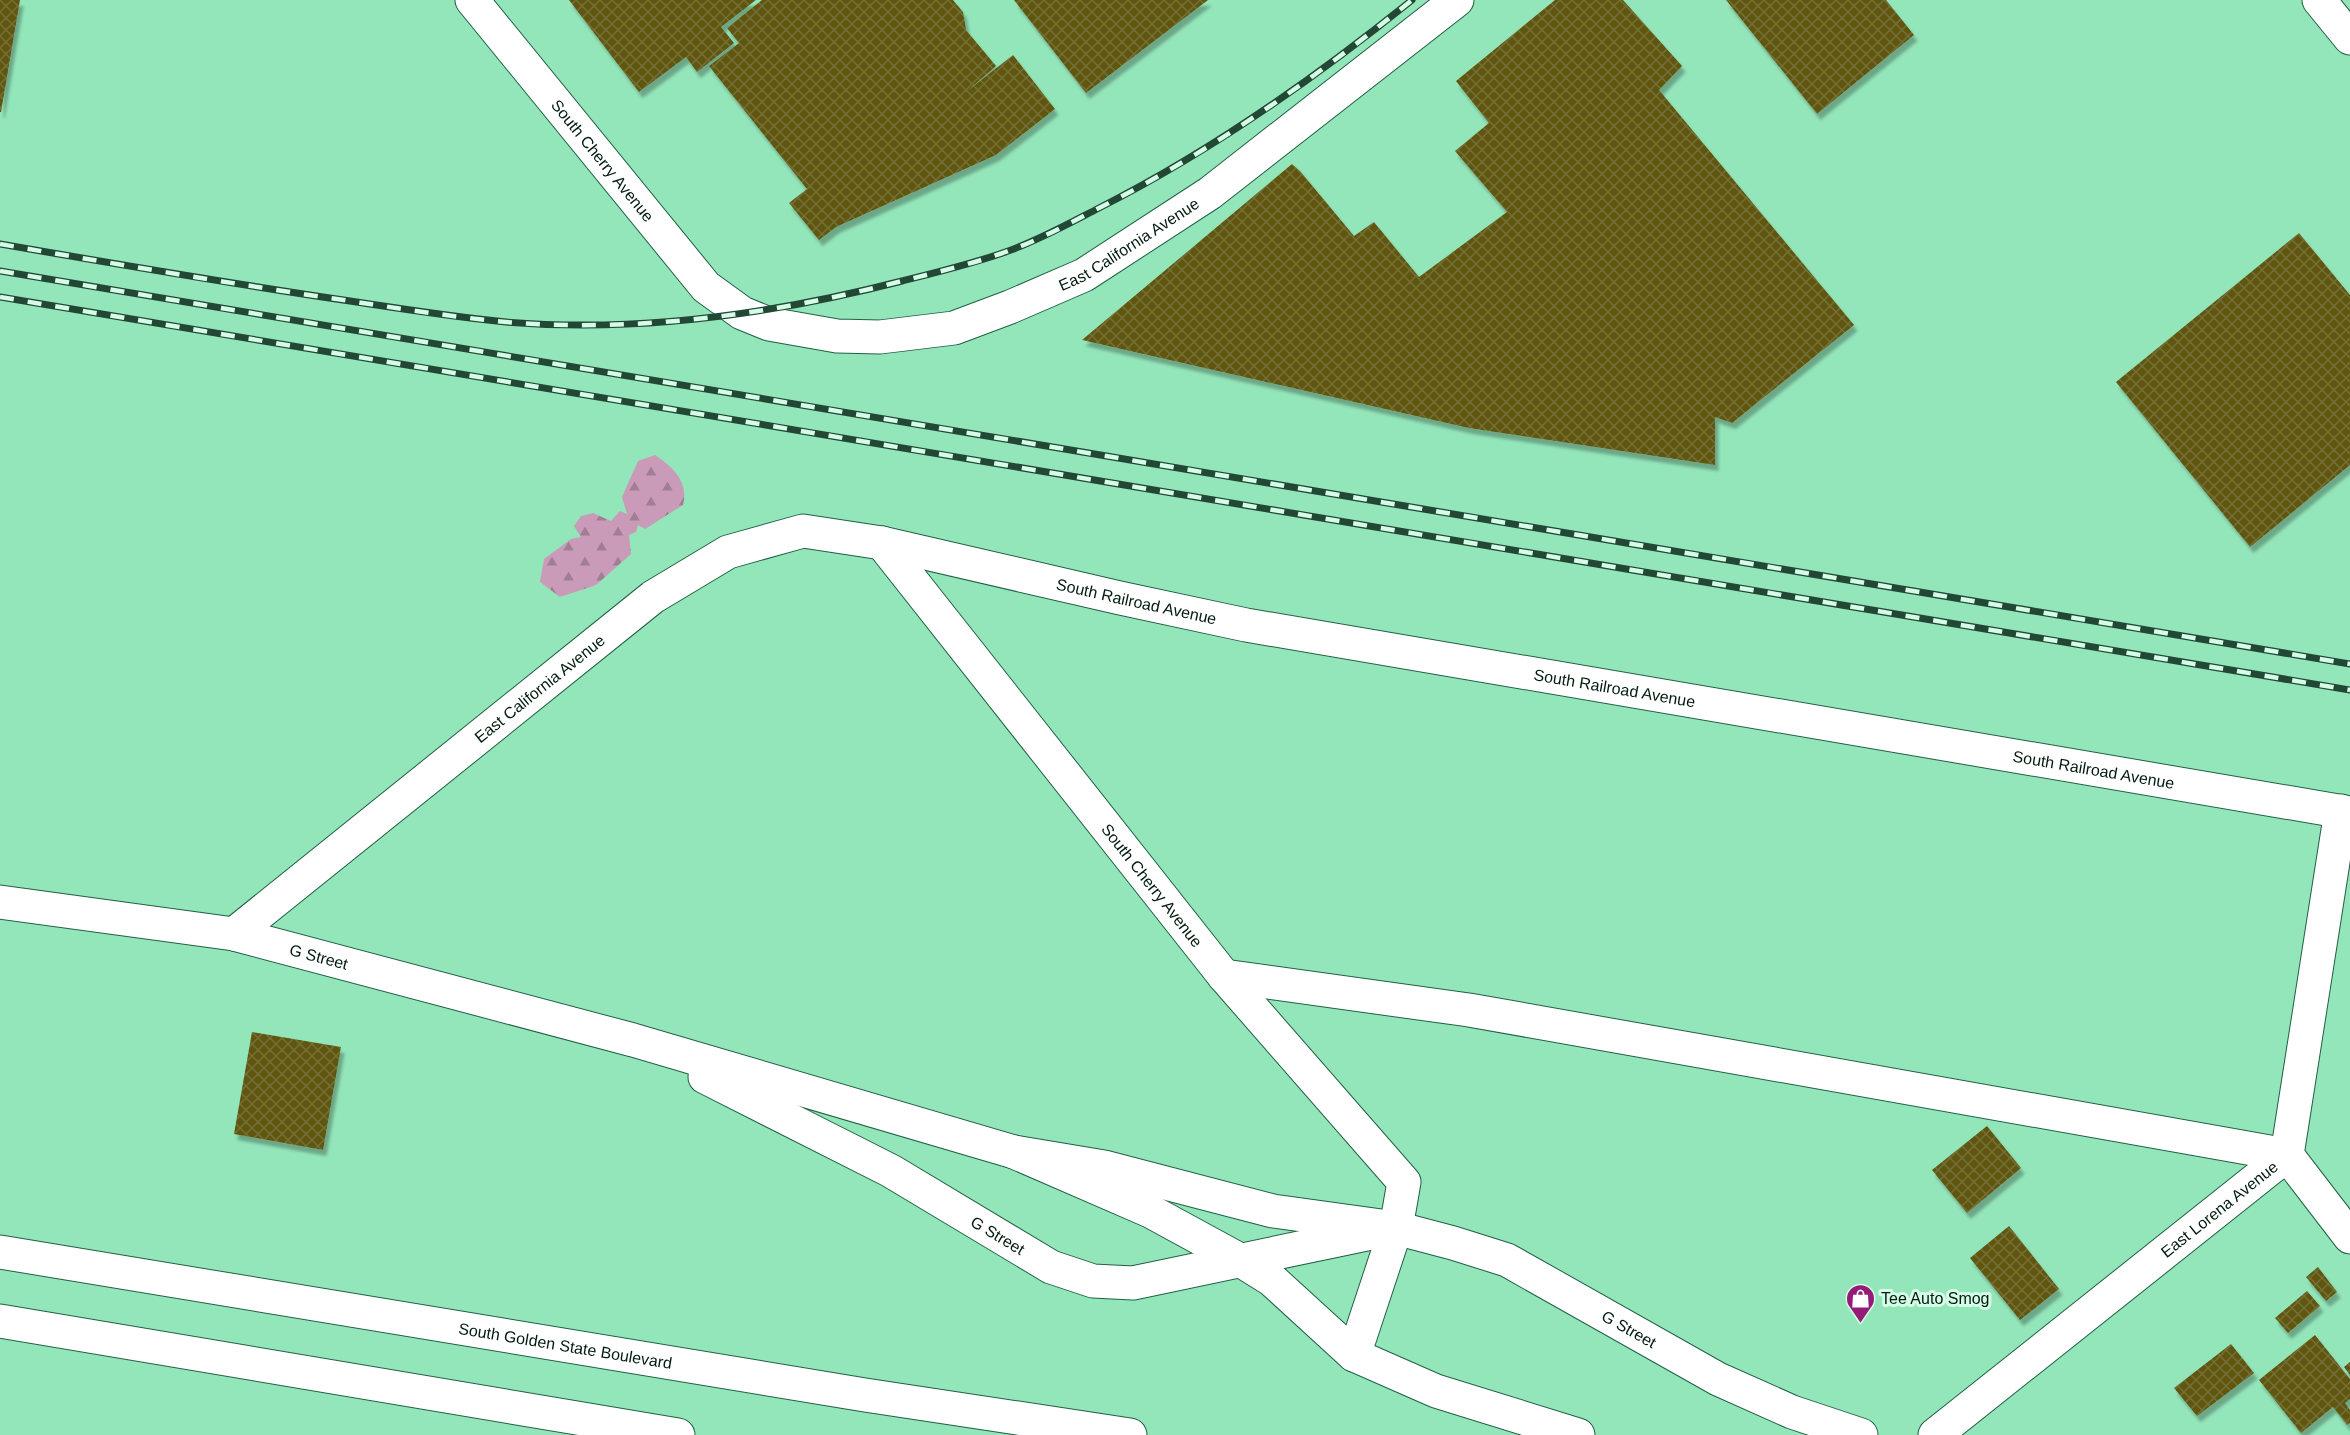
<svg xmlns="http://www.w3.org/2000/svg" width="2350" height="1435" viewBox="0 0 2350 1435" font-family="Helvetica,sans-serif">
<style>
.forest{fill:url(#forest-firs)}
.building{fill:url(#building-cross-hatch);filter:url(#shadow)}
.lines{fill:none;stroke-linecap:round;stroke-linejoin:round}
.minor-casing{stroke:#216044;stroke-width:35}
.highway-casing{stroke:#216044;stroke-width:35}
.minor{stroke:#fff;stroke-width:33}
.highway{stroke:#fff;stroke-width:33}
.rail-casing{stroke:#224734;stroke-width:7}
.rail{stroke:#d5fce6;stroke-width:4.5;stroke-dasharray:14;stroke-linecap:butt}
.labels{text-anchor:middle;dominant-baseline:central;stroke-width:6;stroke-linejoin:round;paint-order:stroke}
.street-label{font-size:16px;fill:#021b0f;stroke:#d5fce6}
.poi-label{font-size:16px;fill:#021b0f;stroke:#d5fce6;text-anchor:start}
</style>
<defs>
<pattern id="forest-firs" width="22" height="20" patternUnits="userSpaceOnUse" patternTransform="scale(1.5)"><rect width="22" height="20" fill="#c99bb8"/><path d="M5 1l3.5 6h-7zM16 11l3.5 6h-7z" fill="#a17e94"/></pattern>
<pattern id="building-cross-hatch" width="8" height="8" patternUnits="userSpaceOnUse" patternTransform="scale(1.5)"><rect width="8" height="8" fill="#605610"/><path d="M0 0l8 8M0 8l8-8" fill="none" stroke="#756f3a"/></pattern>
<filter id="shadow"><feDropShadow dx="3.5" dy="6" stdDeviation="1.5" flood-color="#0004"/></filter>
</defs>
<rect width="100%" height="100%" fill="#93e5ba"/>
<path class="forest" d="M 655,455 C 673,467 689,482 683,505 L 645,529 L 638,525 L 636,532 L 629,535 L 631,554 L 596,585 L 560,597 L 540,582 L 544,559 L 571,539 L 581,537 L 574,526 L 581,516 L 593,513 L 611,521 L 620,511 L 627,514 L 622,497 L 638,461 Z"/>
<path class="building" d="M 0,0 L 20,0 L 1,112 L 0,112 Z
M 569,0 L 756,0 L 721,27 L 734,43 L 697,72 L 686,57 L 639,92 Z
M 762,0 L 953,0 L 963,12 L 966,30 L 996,66 L 966,92 L 1013,55 L 1055,109 L 996,155 L 836,227 L 819,240 L 789,203 L 807,189 L 709,66 L 739,43 L 727,28 Z
M 1014,0 L 1208,0 L 1086,93 Z
M 1555,0 L 1623,0 L 1682,66 L 1659,90 L 1854,325 L 1732,423 L 1715,417 L 1715,465 L 1469,428 L 1082,340 L 1292,164 L 1300,171 L 1354,236 L 1374,222 L 1419,277 L 1507,212 L 1455,151 L 1489,123 L 1456,81 Z
M 1726,0 L 1886,0 L 1914,35 L 1817,114 Z
M 2299,233 L 2350,295 L 2350,465 L 2250,547 L 2116,382 Z
M 252,1032 L 341,1047 L 323,1150 L 234,1134 Z
M 1987,1126 L 2021,1168 L 1967,1213 L 1932,1170 Z
M 2009,1226 L 2059,1289 L 2020,1320 L 1970,1258 Z
M 2318,1267 L 2337,1292 L 2326,1301 L 2306,1277 Z
M 2307,1291 L 2320,1306 L 2288,1333 L 2275,1318 Z
M 2315,1335 L 2350,1379 L 2350,1399 L 2345,1403 L 2350,1410 L 2350,1423 L 2347,1425 L 2333,1407 L 2301,1433 L 2259,1380 Z
M 2231,1344 L 2254,1373 L 2197,1416 L 2174,1388 Z
M 2350,1362 L 2350,1375 L 2344,1367 Z"/>
<g class="lines">
<defs>
<g id="minor">
<path id="s1" d="M 472,0 L 706,287 L 742,313 L 769,324 L 837,336 L 880,337 L 954,328 L 1010,307 L 1084,275 L 1210,193 L 1457,0"/>
<path d="M 2319,0 L 2350,38"/>
<path id="s2" d="M 882,543 L 1224,976 L 1404,1182 L 1396,1228"/>
<path id="s3" d="M 0,902 L 234,934 L 633,1040 L 1014,1152 L 1104,1167 L 1273,1211 L 1396,1228 L 1453,1243 L 1507,1260 L 1718,1379 L 1792,1412 L 1861,1435"/>
<path id="s4" d="M 234,934 L 653,597 L 728,552 L 803,531 L 882,543 L 1120,598 L 1246,625 L 2350,813"/>
<path d="M 1224,976 L 1469,1010 L 2287,1155 L 2350,1237"/>
<path id="s5" d="M 705,1077 L 891,1171 L 1051,1267 L 1093,1281 L 1133,1283 L 1371,1233"/>
<path id="s6" d="M 1935,1435 L 2287,1155 L 2341,811"/>
</g>
<g id="highway">
<path d="M 1014,1152 L 1150,1211 L 1240,1260 L 1272,1280 L 1354,1355"/>
<path d="M 1396,1228 L 1354,1355 L 1436,1391 L 1578,1435"/>
<path id="s7" d="M 0,1252 L 865,1395 L 1130,1435"/>
<path d="M 0,1321 L 678,1435"/>
</g>
</defs>
<use href="#minor" class="minor-casing"/>
<use href="#highway" class="highway-casing"/>
<use href="#minor" class="minor"/>
<use href="#highway" class="highway"/>
<defs>
<path id="rail" d="M 0,244 C 116,264 233,284 350,301 C 402,309 454,317 506,322 C 639,333 774,314 902,281 C 938,272 976,263 1011,250 C 1041,239 1070,223 1099,208 C 1212,151 1314,79 1412,0
M 0,271 L 2350,664
M 0,297 L 2350,690"/>
</defs>
<use href="#rail" class="rail-casing"/>
<use href="#rail" class="rail"/>
</g>
<defs>
<symbol id="shop-pin" viewBox="-11 -11 22 30"><path d="M0 17L-7.5 6A9.5 9.5 0 1 1 7.5 6Z" fill="#941b76" stroke="#d5fce6"/><path d="M-5-2.5h2.3a2.7 3.5 0 0 1 5.4 0H5L5.5 6h-11ZM-1.5-2.5h3a1.5 2.3 0 0 0-3 0Z" fill="#fff"/></symbol>
</defs>
<g fill-rule="evenodd">
<use href="#shop-pin" x="1844" y="1282" width="33" height="45"/>
</g>
<g class="labels">
<g class="street-label">
<text stroke="none"><textPath href="#s1" startOffset="207">South Cherry Avenue</textPath></text>
<text stroke="none"><textPath href="#s1" startOffset="825">East California Avenue</textPath></text>
<text stroke="none"><textPath href="#s4" startOffset="1044">South Railroad Avenue</textPath></text>
<text stroke="none"><textPath href="#s4" startOffset="392">East California Avenue</textPath></text>
<text stroke="none"><textPath href="#s4" startOffset="1530">South Railroad Avenue</textPath></text>
<text stroke="none"><textPath href="#s4" startOffset="2016">South Railroad Avenue</textPath></text>
<text stroke="none"><textPath href="#s2" startOffset="436">South Cherry Avenue</textPath></text>
<text stroke="none"><textPath href="#s3" startOffset="324">G Street</textPath></text>
<text stroke="none"><textPath href="#s6" startOffset="363">East Lorena Avenue</textPath></text>
<text stroke="none"><textPath href="#s5" startOffset="333">G Street</textPath></text>
<text stroke="none"><textPath href="#s3" startOffset="1692">G Street</textPath></text>
<text stroke="none"><textPath href="#s7" startOffset="573">South Golden State Boulevard</textPath></text>
</g>
<g class="poi-label">
<text x="1881" y="1298">Tee Auto Smog</text>
</g>
</g>
</svg>
